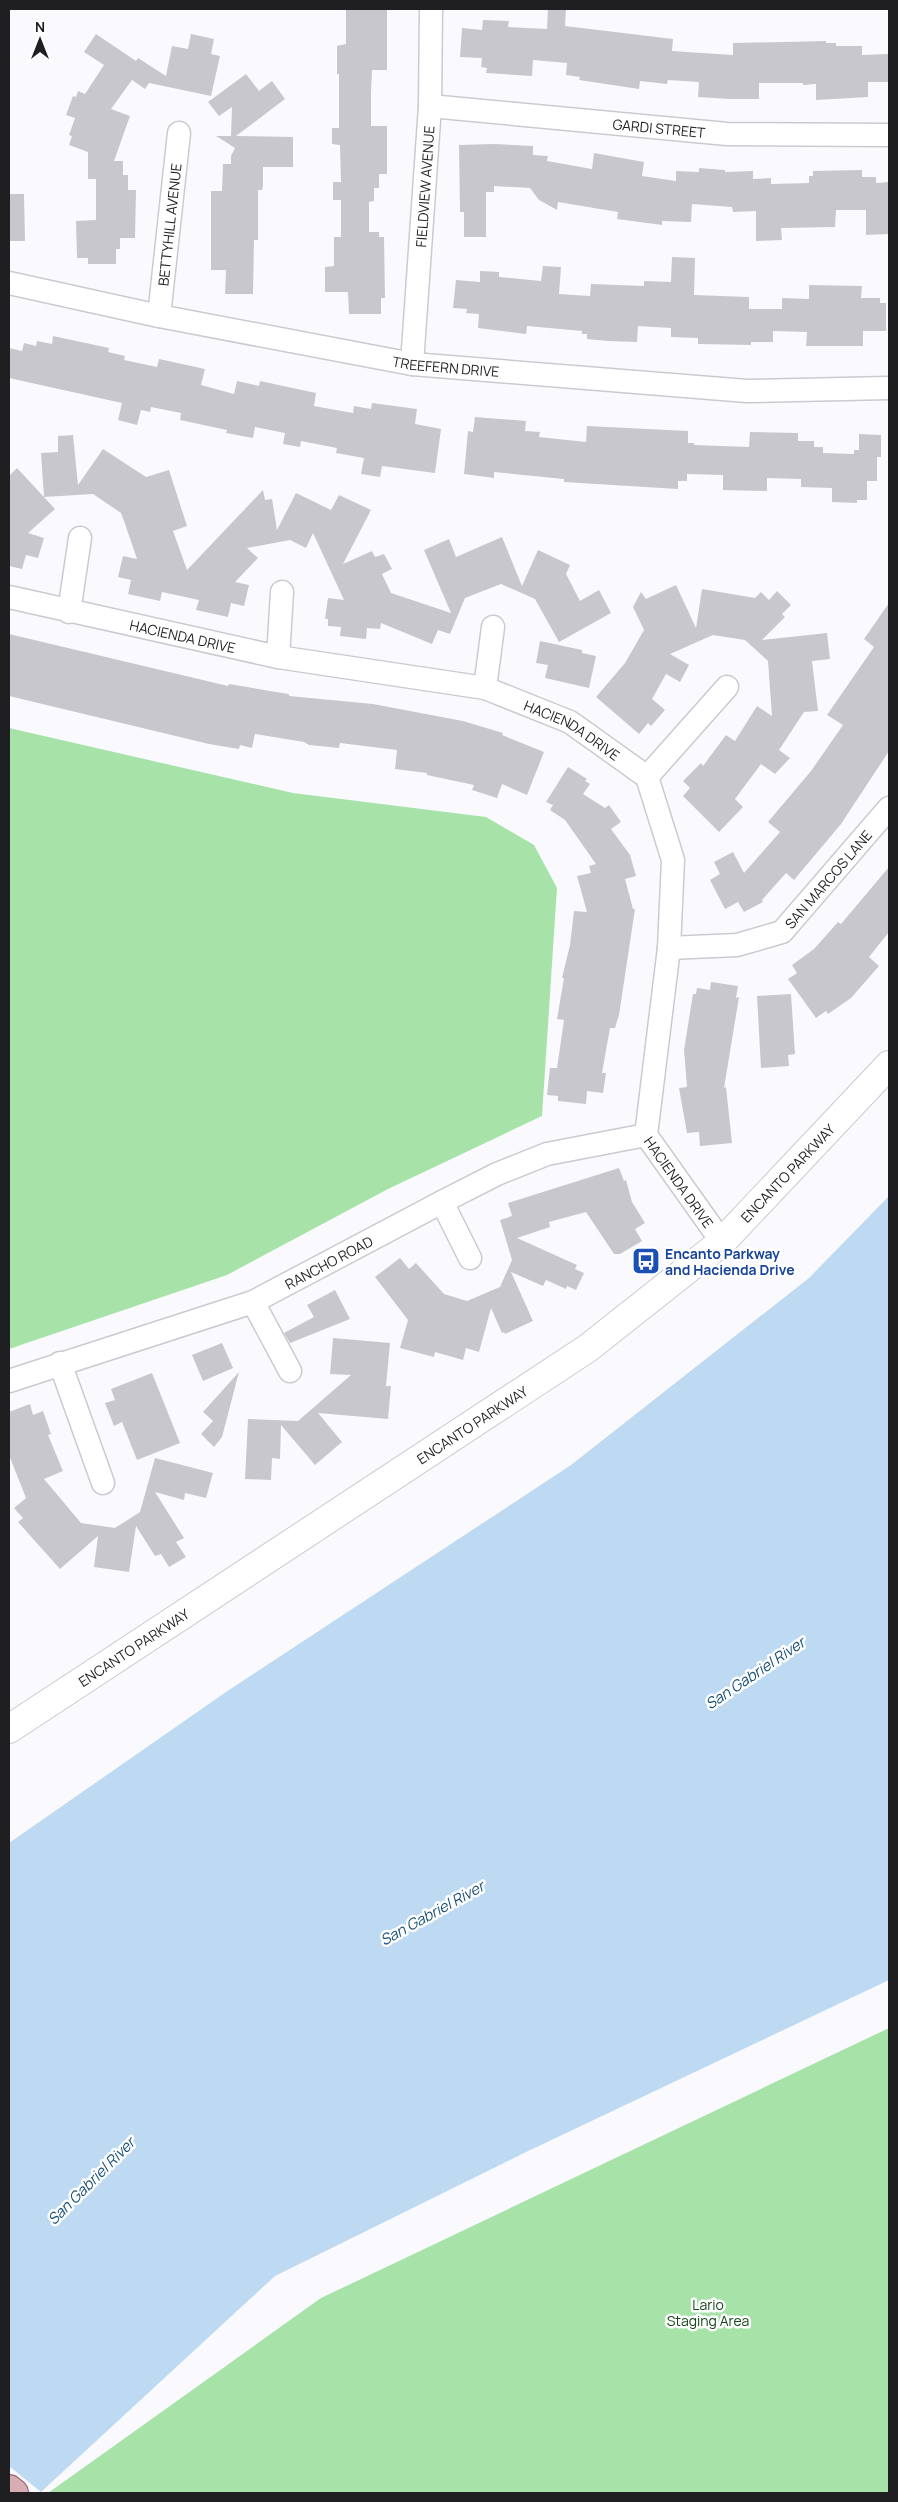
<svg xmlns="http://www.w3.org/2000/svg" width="898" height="2502" viewBox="0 0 898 2502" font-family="Manrope,sans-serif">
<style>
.green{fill:#a7e3a9}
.water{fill:#bddaf2}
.building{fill:#c7c7cd}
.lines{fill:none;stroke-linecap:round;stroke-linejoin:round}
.street-casing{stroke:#cacbd1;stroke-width:25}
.secondary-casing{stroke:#cacbd1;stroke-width:30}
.primary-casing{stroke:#86575e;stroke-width:30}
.street{stroke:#fff;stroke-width:22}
.secondary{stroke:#fff;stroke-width:28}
.primary{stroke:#d7acb2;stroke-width:28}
.labels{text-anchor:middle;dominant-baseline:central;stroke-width:5;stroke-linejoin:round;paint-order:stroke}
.street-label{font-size:14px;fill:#1f1f22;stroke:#fff}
.transit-label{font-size:14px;font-weight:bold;fill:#164399;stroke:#fff;text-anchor:start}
.park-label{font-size:14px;fill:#16451b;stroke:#fff}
.water-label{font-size:15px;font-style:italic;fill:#195077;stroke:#fff}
</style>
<rect width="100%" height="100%" fill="#fafafe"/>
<path class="green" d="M 9,728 L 293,793 L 486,817 L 534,845 L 557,888 L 542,1116 L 388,1189 L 227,1275 L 9,1349 Z
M 889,2028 L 889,2493 L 48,2493 L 321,2298 Z"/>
<path class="water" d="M 889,1196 L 889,1980 L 524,2153 L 275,2276 L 41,2492 L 9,2466 L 9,1843 L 226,1692 L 571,1465 L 809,1278 Z"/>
<path class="building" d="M 346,9 L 387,9 L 387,70 L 372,70 L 371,93 L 371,126 L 387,126 L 387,174 L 379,174 L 379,188 L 374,188 L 374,201 L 369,202 L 369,232 L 379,232 L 379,237 L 384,237 L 385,298 L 381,298 L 381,314 L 349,314 L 348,292 L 325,292 L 325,267 L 334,266 L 334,237 L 341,237 L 341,200 L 333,200 L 333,182 L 341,182 L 340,145 L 332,144 L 332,128 L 339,128 L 339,74 L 337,74 L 337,46 L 346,44 Z
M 548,9 L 566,9 L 565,26 L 673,39 L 672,51 L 733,55 L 733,43 L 826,41 L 826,43 L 836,43 L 836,46 L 862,46 L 862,55 L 889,54 L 889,82 L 868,82 L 868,97 L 816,100 L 816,84 L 803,85 L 803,83 L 759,83 L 759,99 L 730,99 L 698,97 L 699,82 L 668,80 L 667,84 L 640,81 L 639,89 L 579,80 L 580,77 L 566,75 L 567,63 L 533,60 L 532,76 L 486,73 L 487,68 L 481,67 L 482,58 L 460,57 L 462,28 L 482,30 L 483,20 L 509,21 L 508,27 L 547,29 Z
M 96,34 L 136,61 L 138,58 L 166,76 L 172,46 L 188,49 L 191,34 L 214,39 L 211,54 L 220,56 L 211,96 L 149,83 L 145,89 L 132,80 L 111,109 L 130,116 L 114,161 L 123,161 L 123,175 L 128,175 L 128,190 L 136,190 L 135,238 L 120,238 L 120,249 L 116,249 L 116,264 L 88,264 L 88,258 L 77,258 L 76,221 L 96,220 L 96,179 L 88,179 L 88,152 L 69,145 L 72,136 L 69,135 L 75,118 L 66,115 L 73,96 L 76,97 L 78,91 L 85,94 L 104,65 L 84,52 Z
M 246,74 L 259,91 L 272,81 L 285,99 L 236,136 L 293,137 L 293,167 L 263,167 L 263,186 L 262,190 L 258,190 L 258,240 L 254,240 L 253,294 L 225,294 L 226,270 L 211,270 L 211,191 L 222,191 L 223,164 L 231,164 L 231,156 L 235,148 L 216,136 L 231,136 L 232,107 L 219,116 L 208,102 Z
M 494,144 L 533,146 L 533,155 L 548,156 L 547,161 L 592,169 L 594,153 L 644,162 L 642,176 L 676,181 L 676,171 L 699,172 L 699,168 L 725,170 L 725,172 L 753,171 L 753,179 L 771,178 L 771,184 L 809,183 L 809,176 L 813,176 L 813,171 L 862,170 L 862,177 L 876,177 L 876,183 L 889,182 L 889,234 L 866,235 L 866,210 L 836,210 L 835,227 L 781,228 L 782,240 L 756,241 L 756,211 L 733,212 L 732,207 L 692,204 L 691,222 L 662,221 L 662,225 L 617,219 L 618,212 L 558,202 L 557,210 L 539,200 L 530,188 L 494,186 L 494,192 L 486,192 L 486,237 L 464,237 L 464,212 L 460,212 L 459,145 Z
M 9,194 L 24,194 L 25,241 L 9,241 Z
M 672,257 L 695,258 L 694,295 L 749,297 L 749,309 L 782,309 L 782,298 L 809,299 L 809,285 L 862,286 L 861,298 L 880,298 L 880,303 L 886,303 L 886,331 L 863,331 L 863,346 L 806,346 L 807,332 L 773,331 L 773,342 L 751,342 L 751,345 L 698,344 L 698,338 L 671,337 L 671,328 L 638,326 L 637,342 L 608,341 L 587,339 L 587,334 L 582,334 L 582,331 L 527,326 L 526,334 L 478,328 L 479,314 L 466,313 L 467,309 L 453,308 L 456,280 L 480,282 L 480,271 L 499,272 L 499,277 L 541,281 L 543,266 L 561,267 L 559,294 L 590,296 L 591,284 L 644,286 L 644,281 L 671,282 Z
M 53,336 L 109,348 L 108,352 L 125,356 L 124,360 L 157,367 L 159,359 L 205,369 L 201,385 L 234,394 L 237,381 L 259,386 L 260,381 L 316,393 L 314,406 L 353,413 L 354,406 L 371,409 L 372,403 L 417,409 L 415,424 L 441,429 L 435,473 L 382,466 L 380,477 L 361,474 L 364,458 L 336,453 L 337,448 L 301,441 L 300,447 L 283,444 L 285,433 L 255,427 L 253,438 L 226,433 L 227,430 L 180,420 L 181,413 L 151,407 L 150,412 L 141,410 L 137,425 L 118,420 L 122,403 L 9,378 L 9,348 L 22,351 L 24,343 L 36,346 L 37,341 L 52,344 Z
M 475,417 L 526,421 L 525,431 L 540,432 L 539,437 L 586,442 L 587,426 L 688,431 L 688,443 L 694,443 L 694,445 L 749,447 L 750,432 L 798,433 L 798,441 L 814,441 L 814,447 L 823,447 L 823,453 L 854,454 L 854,450 L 859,450 L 859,434 L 881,435 L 881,457 L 877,457 L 877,481 L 867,481 L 867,500 L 857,500 L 857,503 L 832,502 L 832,488 L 801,487 L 801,479 L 767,478 L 767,491 L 723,490 L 723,475 L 687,474 L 687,481 L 678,481 L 678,489 L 564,482 L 564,479 L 494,472 L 494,478 L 464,474 L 468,431 L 473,432 Z
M 73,435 L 78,485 L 103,449 L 146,477 L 169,470 L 187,526 L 173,531 L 187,570 L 263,490 L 265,500 L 272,499 L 277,530 L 296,493 L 331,510 L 339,495 L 371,510 L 343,564 L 372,551 L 375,557 L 384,554 L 392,569 L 382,574 L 391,593 L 451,613 L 424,550 L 449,539 L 456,557 L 502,537 L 522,586 L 538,550 L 570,565 L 566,574 L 580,601 L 599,590 L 611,613 L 559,642 L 535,599 L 501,584 L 465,598 L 450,634 L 438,630 L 432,644 L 381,623 L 380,629 L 367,628 L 366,639 L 340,636 L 341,627 L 328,626 L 328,619 L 325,619 L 328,598 L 344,600 L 313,533 L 306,548 L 290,540 L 247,548 L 258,558 L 235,582 L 249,585 L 244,606 L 231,603 L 228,617 L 196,610 L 199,600 L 162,592 L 160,601 L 128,594 L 131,580 L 118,577 L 123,556 L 137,559 L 124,521 L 121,513 L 93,494 L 44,497 L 55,509 L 28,533 L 44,538 L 38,558 L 26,555 L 22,569 L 9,566 L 9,476 L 17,468 L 44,497 L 41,453 L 58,452 L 58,436 Z
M 676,585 L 696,628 L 702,589 L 755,598 L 761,592 L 769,600 L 777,591 L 791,605 L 782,614 L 785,617 L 762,640 L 827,633 L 830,659 L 812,661 L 818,711 L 804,712 L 779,750 L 790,758 L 775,774 L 761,764 L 735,799 L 743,807 L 719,832 L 683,796 L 690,788 L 683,781 L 701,763 L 703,766 L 726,735 L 735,741 L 757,706 L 772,716 L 768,661 L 745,640 L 713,635 L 670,654 L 689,665 L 680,682 L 666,674 L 652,699 L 665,710 L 651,726 L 648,723 L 639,734 L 596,697 L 625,663 L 644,630 L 633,607 L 641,592 L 646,599 Z
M 889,603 L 889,751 L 841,824 L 794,880 L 786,873 L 762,900 L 763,902 L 744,912 L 738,902 L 725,909 L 710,880 L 720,874 L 714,862 L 733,852 L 744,873 L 780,832 L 768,822 L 811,771 L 843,725 L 827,715 L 874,647 L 864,639 Z
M 9,634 L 228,686 L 229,684 L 270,691 L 289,694 L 289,696 L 373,704 L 463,721 L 503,733 L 502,735 L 544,752 L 527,795 L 502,784 L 497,798 L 472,790 L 474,785 L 427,775 L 427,773 L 395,769 L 397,750 L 340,743 L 339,748 L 309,745 L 304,742 L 255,734 L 252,748 L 240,745 L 239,749 L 209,744 L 9,696 Z
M 540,641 L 582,650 L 582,653 L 596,656 L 589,688 L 545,678 L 548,665 L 536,663 Z
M 568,767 L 587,779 L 585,781 L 590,784 L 583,794 L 605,808 L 609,805 L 621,822 L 611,829 L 630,855 L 636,876 L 625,879 L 633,909 L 635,909 L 619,1015 L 615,1028 L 610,1028 L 602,1073 L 606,1073 L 603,1093 L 587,1091 L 586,1104 L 558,1101 L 558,1096 L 547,1095 L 550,1068 L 557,1068 L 564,1020 L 557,1019 L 564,978 L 562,978 L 570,945 L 574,911 L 587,912 L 577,876 L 591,873 L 589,866 L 596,864 L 565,820 L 550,810 L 553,805 L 546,802 Z
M 889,867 L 889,932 L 869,957 L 879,966 L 851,998 L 828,1014 L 826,1011 L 816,1018 L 788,979 L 797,973 L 792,965 L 814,949 L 838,922 L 841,924 Z
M 711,982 L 738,986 L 736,998 L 739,997 L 724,1088 L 726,1087 L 732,1143 L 700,1146 L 699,1132 L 687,1133 L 679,1088 L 687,1087 L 684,1050 L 693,994 L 696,994 L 697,988 L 710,990 Z
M 791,994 L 795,1054 L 788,1055 L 789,1066 L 761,1068 L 757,996 Z
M 619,1168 L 624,1181 L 626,1180 L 632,1202 L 645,1223 L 635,1229 L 642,1241 L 620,1254 L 614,1254 L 586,1212 L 549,1222 L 550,1227 L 517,1238 L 577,1265 L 575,1269 L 584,1273 L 576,1290 L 567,1286 L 566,1289 L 546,1280 L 543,1286 L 511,1272 L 533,1321 L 505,1334 L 504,1332 L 502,1333 L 491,1308 L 479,1352 L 466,1348 L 463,1360 L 435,1352 L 434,1357 L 400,1348 L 408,1320 L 375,1277 L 400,1258 L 409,1269 L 416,1263 L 444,1294 L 467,1301 L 500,1287 L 512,1260 L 500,1220 L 512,1216 L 508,1203 Z
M 335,1290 L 350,1319 L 290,1343 L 284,1333 L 314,1317 L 307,1305 Z
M 333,1338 L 390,1343 L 386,1386 L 391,1386 L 388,1419 L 318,1413 L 342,1442 L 315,1465 L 281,1425 L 280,1459 L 272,1458 L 271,1480 L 245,1479 L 248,1419 L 298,1421 L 351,1375 L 330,1374 Z
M 222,1343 L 233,1368 L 203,1381 L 192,1355 Z
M 239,1372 L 222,1437 L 214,1447 L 201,1434 L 213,1421 L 203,1412 Z
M 152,1373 L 180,1443 L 137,1460 L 122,1422 L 114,1426 L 105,1403 L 115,1400 L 111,1389 Z
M 30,1404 L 33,1415 L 43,1411 L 51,1434 L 48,1435 L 63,1471 L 44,1479 L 81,1523 L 115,1528 L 140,1512 L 155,1458 L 213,1473 L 206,1498 L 185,1493 L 184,1500 L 155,1492 L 184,1538 L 176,1542 L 186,1557 L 169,1567 L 161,1554 L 155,1556 L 136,1526 L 129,1572 L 94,1567 L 98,1536 L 60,1569 L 18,1522 L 23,1518 L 14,1508 L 26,1498 L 9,1455 L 9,1412 Z"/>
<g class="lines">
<defs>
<g id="street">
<path id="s1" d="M 430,106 L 727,134 L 889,135"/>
<path id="s2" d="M 9,283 L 159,316 L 412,364 L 747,391 L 889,388"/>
<path id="s3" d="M 159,316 L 179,133"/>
<path id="s4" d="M 412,364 L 430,106 L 431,9"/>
<path id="s5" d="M 9,597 L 278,657 L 485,688 L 570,722 L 647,777 L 673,860 L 669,948 L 646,1135 L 722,1242"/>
<path d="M 69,612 L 80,538"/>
<path d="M 278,657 L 282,592"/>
<path d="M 485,688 L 493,627"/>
<path d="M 647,777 L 727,687"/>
<path id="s6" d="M 669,948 L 737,945 L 782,932 L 889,808"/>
<path d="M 442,1202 L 470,1258"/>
<path d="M 253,1302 L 290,1371"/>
<path d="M 60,1363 L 103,1483"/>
<path id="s7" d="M 9,1381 L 253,1302 L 442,1202 L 497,1174 L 547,1154 L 646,1135"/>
</g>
<g id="secondary">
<path id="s8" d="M 9,1729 L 588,1348 L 722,1242 L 889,1065"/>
</g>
<path id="primary" d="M 9,2489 L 14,2493"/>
</defs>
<use href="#street" class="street-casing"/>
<use href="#secondary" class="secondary-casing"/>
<use href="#primary" class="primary-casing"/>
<use href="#street" class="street"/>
<use href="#secondary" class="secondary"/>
<use href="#primary" class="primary"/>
</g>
<defs>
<symbol id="bus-square" viewBox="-11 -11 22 22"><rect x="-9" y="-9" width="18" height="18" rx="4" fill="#1a4fb4" stroke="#fff"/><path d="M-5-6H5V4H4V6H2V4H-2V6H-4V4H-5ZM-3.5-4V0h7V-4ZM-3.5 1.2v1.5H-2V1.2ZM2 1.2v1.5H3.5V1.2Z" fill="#fff"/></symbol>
</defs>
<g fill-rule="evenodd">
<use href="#bus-square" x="630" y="1245" width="32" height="32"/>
</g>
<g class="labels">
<g class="street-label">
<text stroke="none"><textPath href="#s1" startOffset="230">GARDI STREET</textPath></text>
<text stroke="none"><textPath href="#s4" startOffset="178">FIELDVIEW AVENUE</textPath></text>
<text stroke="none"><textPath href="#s3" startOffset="92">BETTYHILL AVENUE</textPath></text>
<text stroke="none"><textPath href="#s2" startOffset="445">TREEFERN DRIVE</textPath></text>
<text stroke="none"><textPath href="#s5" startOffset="178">HACIENDA DRIVE</textPath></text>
<text stroke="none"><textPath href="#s5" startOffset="582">HACIENDA DRIVE</textPath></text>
<text stroke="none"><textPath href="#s6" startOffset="185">SAN MARCOS LANE</textPath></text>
<text stroke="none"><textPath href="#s8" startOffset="959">ENCANTO PARKWAY</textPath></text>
<text stroke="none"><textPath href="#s5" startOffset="1092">HACIENDA DRIVE</textPath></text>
<text stroke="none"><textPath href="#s7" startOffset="342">RANCHO ROAD</textPath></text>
<text stroke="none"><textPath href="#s8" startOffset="554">ENCANTO PARKWAY</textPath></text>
<text stroke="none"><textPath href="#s8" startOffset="149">ENCANTO PARKWAY</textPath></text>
</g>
<g class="transit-label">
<text x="665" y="1253">Encanto Parkway<tspan x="665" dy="16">and Hacienda Drive</tspan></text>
</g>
<g class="park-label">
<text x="708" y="2304">Lario<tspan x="708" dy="16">Staging Area</tspan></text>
</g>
<g class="water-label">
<text transform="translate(755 1673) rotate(-34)">San Gabriel River</text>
<text transform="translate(432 1913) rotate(-29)">San Gabriel River</text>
<text transform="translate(91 2181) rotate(-45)">San Gabriel River</text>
</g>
</g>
<rect width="898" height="2502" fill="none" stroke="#1f1f22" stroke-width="20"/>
<g transform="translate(40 40)" stroke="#ffffff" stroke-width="4" paint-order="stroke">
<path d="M0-4L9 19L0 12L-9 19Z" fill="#1f1f22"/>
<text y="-8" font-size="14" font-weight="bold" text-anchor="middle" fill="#1f1f22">N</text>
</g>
</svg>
